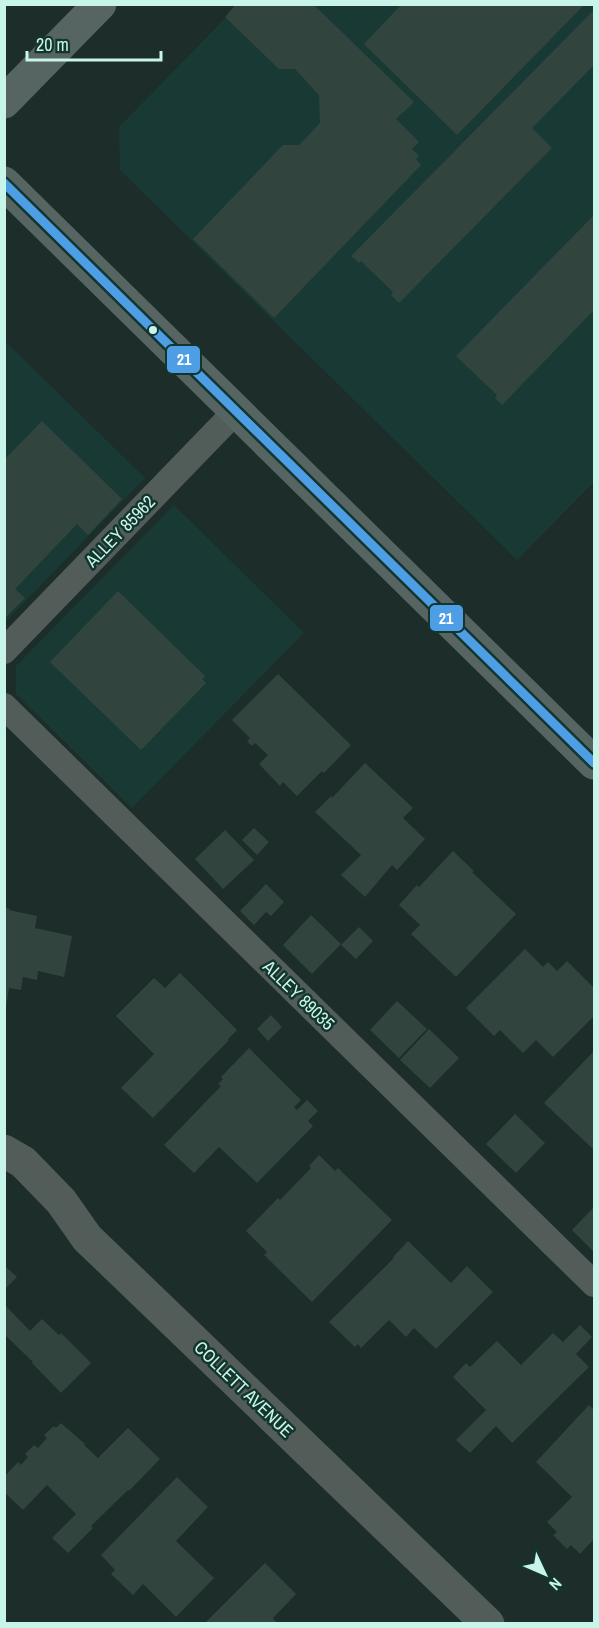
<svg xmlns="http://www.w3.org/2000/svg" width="599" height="1628" viewBox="0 0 599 1628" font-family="'Archivo Narrow',sans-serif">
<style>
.built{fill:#193a34}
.building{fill:#31453e}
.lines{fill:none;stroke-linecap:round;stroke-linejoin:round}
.service{stroke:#525d5a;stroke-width:26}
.minor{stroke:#525d5a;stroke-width:33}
.primary{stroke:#566562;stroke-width:33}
.bus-1-casing{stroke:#14352e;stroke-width:14}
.bus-1{stroke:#4d9ee5;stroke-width:9}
.bus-dot{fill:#c7f5ea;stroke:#14352e;stroke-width:2}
.labels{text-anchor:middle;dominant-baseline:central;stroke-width:5;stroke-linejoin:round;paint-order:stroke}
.street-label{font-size:18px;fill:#c7f5ea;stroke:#14352e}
.line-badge{stroke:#14352e;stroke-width:2}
.badge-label{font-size:16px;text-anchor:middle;font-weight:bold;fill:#fff}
</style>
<rect width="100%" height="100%" fill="#1c2d2a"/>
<path class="built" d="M 238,5 L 594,5 L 594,482 L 517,560 L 120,170 L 119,127 Z
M 4,340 L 145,478 L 5,622 L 4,622 Z
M 174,505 L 304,633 L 132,808 L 16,694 L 16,666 Z"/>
<path class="building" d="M 236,4 L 313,4 L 414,102 L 396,119 L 419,142 L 412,149 L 419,156 L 416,159 L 421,165 L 274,318 L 193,239 L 283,145 L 299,145 L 320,123 L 319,95 L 295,69 L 279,69 L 225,17 Z
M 402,4 L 585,4 L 457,135 L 364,44 Z
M 594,10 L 594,65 L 532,128 L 552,148 L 399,303 L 391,295 L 393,292 L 361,261 L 359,263 L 351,256 Z
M 594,215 L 594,310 L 502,405 L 495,398 L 497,395 L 456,356 Z
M 42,421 L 122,499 L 88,535 L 77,524 L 15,589 L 25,598 L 4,619 L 4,460 Z
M 118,591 L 205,676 L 202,679 L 206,683 L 141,750 L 50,662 Z
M 278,674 L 351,745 L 324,773 L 322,771 L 297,796 L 283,782 L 280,786 L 259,764 L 268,755 L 255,743 L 252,746 L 247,741 L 250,738 L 232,720 Z
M 365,763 L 413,808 L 403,818 L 425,839 L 397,870 L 392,865 L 365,897 L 341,875 L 361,855 L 315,812 L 331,796 L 332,798 Z
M 254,828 L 269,842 L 257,855 L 242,840 Z
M 225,830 L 254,860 L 223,889 L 195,859 Z
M 453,851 L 474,871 L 472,872 L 516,914 L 456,977 L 411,934 L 420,925 L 399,905 L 417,885 L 419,887 Z
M 266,884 L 284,902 L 271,916 L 266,912 L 254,925 L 240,911 Z
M 4,907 L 9,908 L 9,910 L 37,916 L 35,928 L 72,936 L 64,977 L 38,971 L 37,980 L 23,977 L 21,990 L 9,988 L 6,1008 L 4,1008 Z
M 311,915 L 341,944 L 312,974 L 283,945 Z
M 359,927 L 373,941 L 356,959 L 341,945 Z
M 525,949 L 543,967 L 548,962 L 557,971 L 567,961 L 594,988 L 594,1016 L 553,1057 L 536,1040 L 523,1053 L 500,1030 L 494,1036 L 466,1008 Z
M 180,973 L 237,1030 L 228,1039 L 229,1040 L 153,1118 L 121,1088 L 154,1054 L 116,1016 L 154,978 L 165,988 Z
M 397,1001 L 427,1029 L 399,1058 L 370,1030 Z
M 271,1015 L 282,1027 L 268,1041 L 257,1029 Z
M 429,1029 L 459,1058 L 430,1088 L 400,1060 Z
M 249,1048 L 301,1100 L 294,1107 L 297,1110 L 307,1100 L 318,1111 L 308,1121 L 313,1126 L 257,1183 L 219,1147 L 194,1173 L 164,1145 L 221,1086 L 218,1084 L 223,1079 L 221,1077 Z
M 593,1052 L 594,1054 L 594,1148 L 593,1149 L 544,1103 Z
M 515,1114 L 545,1143 L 516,1173 L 486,1144 Z
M 319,1155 L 335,1171 L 338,1168 L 392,1220 L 312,1302 L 264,1255 L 267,1252 L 246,1231 L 278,1198 L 280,1200 L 311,1168 L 309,1166 Z
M 594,1207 L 594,1252 L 572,1230 Z
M 408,1241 L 451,1283 L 467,1266 L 493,1292 L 436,1349 L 414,1328 L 406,1337 L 389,1320 L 361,1348 L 358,1344 L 355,1347 L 329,1322 L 394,1258 L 393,1257 Z
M 4,1265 L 17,1277 L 4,1290 Z
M 4,1304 L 30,1331 L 42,1319 L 59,1335 L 61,1333 L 91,1363 L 61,1393 L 32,1363 L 33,1362 L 6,1336 L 4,1338 Z
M 580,1325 L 592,1337 L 576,1354 L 589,1367 L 512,1443 L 496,1426 L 470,1453 L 456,1440 L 486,1410 L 453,1377 L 466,1363 L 470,1367 L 497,1341 L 521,1365 L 553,1333 L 563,1342 Z
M 589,1405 L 594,1410 L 594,1539 L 580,1554 L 571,1545 L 567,1549 L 553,1535 L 557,1532 L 547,1522 L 572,1497 L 536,1462 Z
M 61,1423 L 85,1444 L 84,1445 L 98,1458 L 128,1428 L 160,1459 L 129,1491 L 128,1490 L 91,1526 L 93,1528 L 68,1553 L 52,1538 L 76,1514 L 47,1485 L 23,1510 L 4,1492 L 4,1477 L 18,1462 L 21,1465 L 28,1457 L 25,1454 L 34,1445 L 38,1448 L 47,1438 L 44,1435 L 54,1426 L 56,1428 Z
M 177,1477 L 208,1507 L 176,1541 L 214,1578 L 176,1617 L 143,1584 L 133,1595 L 111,1574 L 115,1570 L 101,1555 Z
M 265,1563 L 296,1594 L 273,1618 L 278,1624 L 204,1624 Z"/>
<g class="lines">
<path class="service" d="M 4,651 L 236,411
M 4,706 L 594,1284"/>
<path class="minor" d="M 4,1151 L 23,1162 L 61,1201 L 87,1238 L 488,1624"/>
<path class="primary" d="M 4,102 L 100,4
M 4,183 L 594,763"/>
<defs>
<path id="bus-1" d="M 4,183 L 594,763"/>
</defs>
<use href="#bus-1" class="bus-1-casing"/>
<use href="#bus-1" class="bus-1"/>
</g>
<circle class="bus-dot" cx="153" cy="330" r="5"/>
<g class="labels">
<g class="street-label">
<text transform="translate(120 531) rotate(-46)">ALLEY 85962</text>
<text transform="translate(299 995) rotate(44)">ALLEY 89035</text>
<text transform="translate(244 1389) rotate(44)">COLLETT AVENUE</text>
</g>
</g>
<g class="line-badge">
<rect x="166" y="345" width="35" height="29" rx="6" fill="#4d9ee5"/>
<rect x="429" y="604" width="35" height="28" rx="6" fill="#4d9ee5"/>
</g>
<g class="badge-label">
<text x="184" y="365">21</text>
<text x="446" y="624">21</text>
</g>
<rect width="599" height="1628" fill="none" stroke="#c7f5ea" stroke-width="12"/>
<g transform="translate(545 1574) rotate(134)" stroke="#14352e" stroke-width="4.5" paint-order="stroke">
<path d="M0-4.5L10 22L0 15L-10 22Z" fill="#c7f5ea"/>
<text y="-9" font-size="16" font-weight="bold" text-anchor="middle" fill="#c7f5ea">N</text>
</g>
<path d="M27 51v9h134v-9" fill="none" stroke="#c7f5ea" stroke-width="3"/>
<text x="36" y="51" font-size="18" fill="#c7f5ea" stroke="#14352e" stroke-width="4.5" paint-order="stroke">20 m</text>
</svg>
